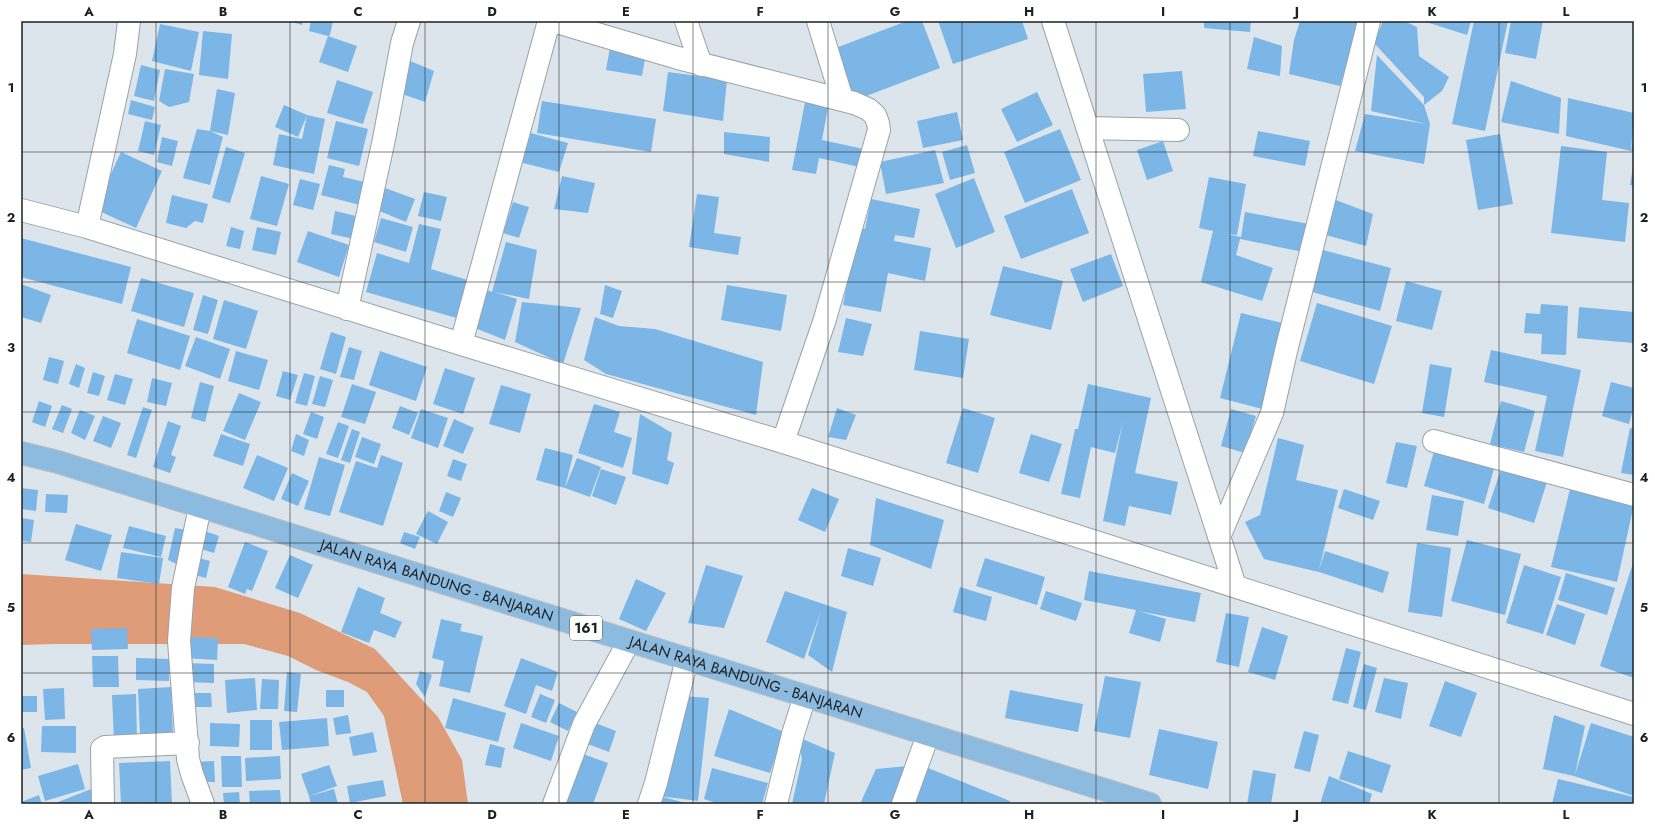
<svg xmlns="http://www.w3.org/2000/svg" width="1655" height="825" viewBox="0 0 1655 825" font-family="Jost,sans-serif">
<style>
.water{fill:#de9c78}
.building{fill:#7bb6e6}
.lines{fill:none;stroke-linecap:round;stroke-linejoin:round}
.minor-casing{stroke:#9aa2a8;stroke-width:24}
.primary-casing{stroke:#c0c1c1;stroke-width:24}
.minor{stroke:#fff;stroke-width:22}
.primary{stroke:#8cbbdf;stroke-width:22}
.grid{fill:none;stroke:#1d2023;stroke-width:1;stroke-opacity:0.55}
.labels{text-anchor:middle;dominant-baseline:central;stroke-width:3;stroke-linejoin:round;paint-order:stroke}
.shield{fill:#fff;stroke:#616365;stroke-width:1}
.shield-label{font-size:14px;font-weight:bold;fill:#1d2023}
.street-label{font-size:15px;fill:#1d2023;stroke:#fff}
.neatline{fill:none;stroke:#1d2023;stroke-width:1.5}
.grid-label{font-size:13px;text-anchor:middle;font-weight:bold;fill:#1d2023}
</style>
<rect width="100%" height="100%" fill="#dde5ec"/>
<path class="water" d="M 21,574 L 215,587 L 300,613 L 375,649 L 438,717 L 462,760 L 468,804 L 403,804 L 384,716 L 367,692 L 348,682 L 316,670 L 288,656 L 244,644 L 54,644 L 21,645 Z"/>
<path class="building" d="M 290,21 L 303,21 L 302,25 Z
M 311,21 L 333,21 L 330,35 L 328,36 L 309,31 Z
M 907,21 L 922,21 L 940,68 L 853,101 L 833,49 Z
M 938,21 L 1022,21 L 1028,39 L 953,64 Z
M 1204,21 L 1251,21 L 1250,32 L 1204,28 Z
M 1300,21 L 1359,21 L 1340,86 L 1289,74 L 1294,40 Z
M 1383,21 L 1404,21 L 1417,27 L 1419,56 L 1449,77 L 1442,91 L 1424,105 L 1430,124 L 1424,164 L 1355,151 L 1365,114 L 1427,124 L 1371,111 L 1377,55 L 1424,105 L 1424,97 L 1374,43 Z
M 1423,21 L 1471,21 L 1467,35 Z
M 1474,21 L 1508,21 L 1485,131 L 1452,124 Z
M 1511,21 L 1543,21 L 1536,59 L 1505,53 Z
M 160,24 L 199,32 L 191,71 L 152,61 Z
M 203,31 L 232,34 L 228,79 L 199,75 Z
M 328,36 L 357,46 L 348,72 L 319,62 Z
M 1254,37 L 1282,46 L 1280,76 L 1247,69 Z
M 610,47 L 646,53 L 642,76 L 606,70 Z
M 408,60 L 434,71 L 425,102 L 402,94 Z
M 141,65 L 160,70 L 154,101 L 134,96 Z
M 165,69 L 194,74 L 189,102 L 169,107 L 159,101 Z
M 1182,71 L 1186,109 L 1146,112 L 1143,74 Z
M 668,72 L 727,80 L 723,121 L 663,111 Z
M 337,80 L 373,92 L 363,124 L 327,113 Z
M 1511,81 L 1561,98 L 1559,134 L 1501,122 Z
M 217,89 L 235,93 L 228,135 L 210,131 Z
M 1037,92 L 1053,125 L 1017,142 L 1001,109 Z
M 806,97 L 829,102 L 822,140 L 868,150 L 864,168 L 819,158 L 816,174 L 792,170 Z
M 1568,98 L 1634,113 L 1631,151 L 1566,136 Z
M 131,100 L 155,107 L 152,120 L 128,114 Z
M 542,101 L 656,119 L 651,152 L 537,133 Z
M 284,105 L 307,115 L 325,119 L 314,174 L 273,165 L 279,134 L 302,139 L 307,115 L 298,137 L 275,127 Z
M 957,112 L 963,140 L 923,148 L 917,121 Z
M 145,121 L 161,125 L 154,155 L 138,151 Z
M 336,121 L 368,129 L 359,166 L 327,158 Z
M 197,129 L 210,131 L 223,137 L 210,185 L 183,178 Z
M 1060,129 L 1081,180 L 1025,203 L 1004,152 Z
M 1258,131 L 1310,141 L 1305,166 L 1253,156 Z
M 527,132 L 568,143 L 559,172 L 519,162 Z
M 724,132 L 770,137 L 769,162 L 724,154 Z
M 1500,134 L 1513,204 L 1478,210 L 1466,140 Z
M 162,137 L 178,141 L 172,166 L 157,162 Z
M 1163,141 L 1173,171 L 1147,180 L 1137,150 Z
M 1633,142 L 1634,142 L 1634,152 L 1631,151 Z
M 967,145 L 975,173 L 950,180 L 942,152 Z
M 1561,146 L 1607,152 L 1602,200 L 1629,203 L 1625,242 L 1551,233 Z
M 226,147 L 245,153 L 230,203 L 212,198 Z
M 935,150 L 944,183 L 886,194 L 880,162 Z
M 121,152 L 162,171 L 136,228 L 95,209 Z
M 329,165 L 345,169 L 343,177 L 365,182 L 360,205 L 321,195 Z
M 1633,167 L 1634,167 L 1634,186 L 1630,185 Z
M 261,176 L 289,184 L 277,226 L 250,219 Z
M 562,176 L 595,183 L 588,213 L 554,209 Z
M 1209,177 L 1246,184 L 1237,235 L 1227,234 L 1241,237 L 1245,212 L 1309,224 L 1303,252 L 1240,239 L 1236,255 L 1273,268 L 1262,301 L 1201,282 L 1213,231 L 1199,228 Z
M 974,178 L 995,232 L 956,248 L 935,194 Z
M 300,179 L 320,184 L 313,210 L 293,205 Z
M 385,188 L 415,199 L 406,222 L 377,210 Z
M 1072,189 L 1089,233 L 1021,259 L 1004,216 Z
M 424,192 L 447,197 L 441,221 L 418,216 Z
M 697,194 L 719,197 L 714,233 L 741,237 L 738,255 L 689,247 Z
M 172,195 L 208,204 L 203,223 L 195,221 L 186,228 L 166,223 Z
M 871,199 L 920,209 L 914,238 L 895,235 L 894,241 L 931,248 L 925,281 L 888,273 L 881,312 L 843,305 L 858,227 L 865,229 Z
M 1333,199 L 1373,214 L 1366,246 L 1322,234 Z
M 513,202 L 529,207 L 519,238 L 503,233 Z
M 335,211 L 360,217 L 354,239 L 331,234 Z
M 381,218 L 413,227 L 406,252 L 374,242 Z
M 419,224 L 441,229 L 431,269 L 471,281 L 460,319 L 366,292 L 377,253 L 409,263 Z
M 231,227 L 244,231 L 240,249 L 226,246 Z
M 257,227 L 281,232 L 276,255 L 252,250 Z
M 308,231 L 349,245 L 339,277 L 297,262 Z
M 21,238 L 131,267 L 122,304 L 21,277 Z
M 506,242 L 537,250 L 529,299 L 494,292 L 517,299 L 505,340 L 475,328 L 485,289 L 492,292 Z
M 1323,250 L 1391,268 L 1380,311 L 1312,292 Z
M 1111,254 L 1123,286 L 1083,302 L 1070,269 Z
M 1003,266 L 1063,281 L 1051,330 L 990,315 Z
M 141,278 L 194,293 L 184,327 L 131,311 Z
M 1406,281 L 1442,291 L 1432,330 L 1396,321 Z
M 21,284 L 51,295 L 41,323 L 21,317 Z
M 605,285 L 622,291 L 613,318 L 600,314 Z
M 727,285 L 787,295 L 781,331 L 721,320 Z
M 203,295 L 218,300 L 208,334 L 193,330 Z
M 224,300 L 258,311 L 246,349 L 213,339 Z
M 522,302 L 581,308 L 563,364 L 515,342 Z
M 1317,303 L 1392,326 L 1374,384 L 1300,361 Z
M 1541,304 L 1568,306 L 1566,355 L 1541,354 L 1542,334 L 1524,333 L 1526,313 L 1540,314 Z
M 1579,307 L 1634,312 L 1633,343 L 1577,338 Z
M 1241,313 L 1290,325 L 1270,411 L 1220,398 Z
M 595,317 L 619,326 L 655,329 L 763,362 L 756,415 L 606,374 L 584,360 Z
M 846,318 L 872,324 L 863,356 L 838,352 Z
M 137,319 L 190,336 L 180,370 L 127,353 Z
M 920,331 L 969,339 L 963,378 L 914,370 Z
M 331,332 L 346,337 L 336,374 L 320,369 Z
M 196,337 L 230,349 L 220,379 L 185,366 Z
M 349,347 L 362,351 L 354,380 L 340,377 Z
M 1491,350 L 1581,370 L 1563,457 L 1535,451 L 1547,396 L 1484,382 Z
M 236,351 L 268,360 L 259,390 L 228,381 Z
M 380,351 L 427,367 L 416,401 L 369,385 Z
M 49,357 L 64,361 L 58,384 L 43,380 Z
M 76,364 L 85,368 L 79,388 L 69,384 Z
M 1430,364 L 1452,368 L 1444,417 L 1422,413 Z
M 445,368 L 475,378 L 463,414 L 433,404 Z
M 283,371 L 298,375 L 290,400 L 276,396 Z
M 93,372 L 105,376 L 99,396 L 87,393 Z
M 304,373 L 315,376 L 307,406 L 295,403 Z
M 115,374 L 133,379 L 125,405 L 107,400 Z
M 320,376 L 333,380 L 325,407 L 312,404 Z
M 152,378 L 172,383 L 166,406 L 147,402 Z
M 200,382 L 214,386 L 205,422 L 191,418 Z
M 1611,382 L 1634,388 L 1634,405 L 1629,424 L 1602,416 Z
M 352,384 L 376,392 L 365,424 L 341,417 Z
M 1088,384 L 1151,398 L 1135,473 L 1178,482 L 1171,515 L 1129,506 L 1125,526 L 1103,521 L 1123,421 L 1115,453 L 1091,447 L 1080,498 L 1061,494 L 1075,429 L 1078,429 Z
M 501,385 L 531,394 L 520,433 L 489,424 Z
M 239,393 L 261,402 L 245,440 L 223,431 Z
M 39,401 L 52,406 L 45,427 L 32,422 Z
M 1501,401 L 1535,411 L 1524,452 L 1490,444 Z
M 594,404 L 620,412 L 614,432 L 632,438 L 623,468 L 578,453 Z
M 62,405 L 72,409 L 63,433 L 52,429 Z
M 400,406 L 418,413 L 409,435 L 392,428 Z
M 143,407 L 152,410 L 136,458 L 127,455 Z
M 837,408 L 856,415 L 846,440 L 828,437 Z
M 963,408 L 995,418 L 978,473 L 946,463 Z
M 421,409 L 448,418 L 438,448 L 411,438 Z
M 1231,409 L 1256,416 L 1245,453 L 1221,446 Z
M 80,410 L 95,416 L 85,440 L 71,433 Z
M 311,412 L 324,417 L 317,439 L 303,434 Z
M 640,414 L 672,433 L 667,460 L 674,463 L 668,485 L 632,474 Z
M 103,416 L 121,423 L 111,448 L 93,441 Z
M 454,419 L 474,428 L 463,454 L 443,446 Z
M 168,421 L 181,426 L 171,455 L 176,457 L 170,473 L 153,467 Z
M 338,422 L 349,426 L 338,458 L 326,454 Z
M 1630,428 L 1634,429 L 1634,475 L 1621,473 Z
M 352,429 L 360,432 L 350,463 L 341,460 Z
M 221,434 L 250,444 L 243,466 L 213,456 Z
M 296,434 L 309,440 L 304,456 L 291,451 Z
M 1031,434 L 1062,444 L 1049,482 L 1019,473 Z
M 362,437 L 381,444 L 374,464 L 355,457 Z
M 1278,438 L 1304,445 L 1296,480 L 1338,490 L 1319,570 L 1325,551 L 1389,572 L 1383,593 L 1319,572 L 1264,559 L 1245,522 L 1260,515 Z
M 1396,442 L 1417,446 L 1407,488 L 1386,483 Z
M 545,448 L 573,455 L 565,488 L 536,480 Z
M 1435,448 L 1495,465 L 1484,504 L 1424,486 Z
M 257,455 L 288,468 L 274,501 L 243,488 Z
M 381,455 L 403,463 L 383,526 L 339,512 L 356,461 L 377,468 Z
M 319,457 L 345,465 L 330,516 L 304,509 Z
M 577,458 L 601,467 L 590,497 L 565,488 Z
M 453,459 L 467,464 L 461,481 L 447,476 Z
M 1502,466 L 1547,482 L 1534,523 L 1488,508 Z
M 601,469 L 626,477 L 616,505 L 592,496 Z
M 292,473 L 309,481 L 298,506 L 281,499 Z
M 21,488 L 38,490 L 36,511 L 21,509 Z
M 812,488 L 839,499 L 825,532 L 798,520 Z
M 1344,489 L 1380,501 L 1373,520 L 1338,508 Z
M 1570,489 L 1634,504 L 1617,582 L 1551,567 Z
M 446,492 L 461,498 L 453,517 L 439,511 Z
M 46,494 L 68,495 L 67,513 L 45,512 Z
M 1432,495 L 1464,501 L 1458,536 L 1426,530 Z
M 876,498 L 944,520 L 931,569 L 870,545 Z
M 428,511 L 448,522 L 437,544 L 416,534 Z
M 21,518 L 34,520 L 31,542 L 21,541 Z
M 76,524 L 112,535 L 101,571 L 65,560 Z
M 129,526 L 166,536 L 161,557 L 123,548 Z
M 175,528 L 186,530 L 179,565 L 168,560 Z
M 202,530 L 219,536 L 214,553 L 197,548 Z
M 404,532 L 420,537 L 415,549 L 400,543 Z
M 1467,540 L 1521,554 L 1505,615 L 1451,601 Z
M 245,542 L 268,551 L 252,591 L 247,589 L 245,594 L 228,587 Z
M 1417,543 L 1451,548 L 1442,617 L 1408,612 Z
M 848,548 L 881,558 L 873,586 L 841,576 Z
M 121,552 L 163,558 L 159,584 L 117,578 Z
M 290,555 L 313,565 L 298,598 L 275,588 Z
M 195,557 L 210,561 L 206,578 L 191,574 Z
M 985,558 L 1045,577 L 1037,605 L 976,586 Z
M 1634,560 L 1634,678 L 1600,666 Z
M 706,565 L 743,576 L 724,628 L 688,623 Z
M 1524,565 L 1561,577 L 1543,634 L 1506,623 Z
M 1089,571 L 1201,593 L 1195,622 L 1138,611 L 1166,619 L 1160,642 L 1129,633 L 1136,610 L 1084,600 Z
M 1566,573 L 1615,588 L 1607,615 L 1558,600 Z
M 636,579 L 666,593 L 646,631 L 619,619 Z
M 358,587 L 385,598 L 380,613 L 402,622 L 395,638 L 374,630 L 369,643 L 341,632 Z
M 960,587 L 992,597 L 986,621 L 953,612 Z
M 785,591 L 847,612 L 832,672 L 808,655 L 821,611 L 804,659 L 766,642 Z
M 1046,591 L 1082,603 L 1076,621 L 1040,609 Z
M 1557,604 L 1585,614 L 1575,645 L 1546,635 Z
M 1226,613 L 1249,617 L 1239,667 L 1216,662 Z
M 441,619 L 462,624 L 460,631 L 483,636 L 470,693 L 439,686 L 444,661 L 432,658 Z
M 1262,627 L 1288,636 L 1275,680 L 1248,672 Z
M 127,628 L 128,649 L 92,650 L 91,629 Z
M 185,637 L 218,638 L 217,660 L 184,658 Z
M 1346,648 L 1361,652 L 1348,704 L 1332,700 Z
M 92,656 L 118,656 L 119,687 L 93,687 Z
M 136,658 L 169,659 L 169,681 L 136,680 Z
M 521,658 L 558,672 L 552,691 L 536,685 L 526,714 L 504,706 Z
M 184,663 L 214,664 L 214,683 L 184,682 Z
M 1364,664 L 1377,668 L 1366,710 L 1353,707 Z
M 420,671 L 432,675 L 425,697 L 416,684 Z
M 287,672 L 301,674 L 297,712 L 284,711 Z
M 1105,676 L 1141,682 L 1130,738 L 1094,731 Z
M 255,678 L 257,710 L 227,713 L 225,680 Z
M 1384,678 L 1408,683 L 1401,719 L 1375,712 Z
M 262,679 L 279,680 L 278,709 L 260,709 Z
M 1445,681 L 1477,693 L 1461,737 L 1429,726 Z
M 171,687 L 173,734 L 140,735 L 138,689 Z
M 64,688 L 65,719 L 45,720 L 43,689 Z
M 326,690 L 344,690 L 344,707 L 326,707 Z
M 1010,690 L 1083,704 L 1078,732 L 1005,718 Z
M 187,693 L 211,693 L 212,707 L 187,707 Z
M 136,694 L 137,741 L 114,741 L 112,695 Z
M 540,694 L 555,700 L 546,723 L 531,717 Z
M 21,696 L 37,696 L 37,712 L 21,712 Z
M 682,696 L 709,698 L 698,801 L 659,796 L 690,804 L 657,804 Z
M 453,698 L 506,713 L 498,742 L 445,728 Z
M 559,703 L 577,712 L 568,731 L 550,722 Z
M 729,709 L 784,732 L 770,773 L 714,756 Z
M 348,715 L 351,733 L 336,735 L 333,718 Z
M 1554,715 L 1585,726 L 1575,775 L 1591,723 L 1634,737 L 1634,796 L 1574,776 L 1543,769 Z
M 327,718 L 329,746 L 282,750 L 279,722 Z
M 250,720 L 272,720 L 272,750 L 250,750 Z
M 593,722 L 616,731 L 609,752 L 585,743 Z
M 210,723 L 240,724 L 239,747 L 210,746 Z
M 521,723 L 559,736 L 551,761 L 513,748 Z
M 42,726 L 76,726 L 76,753 L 41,752 Z
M 21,728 L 24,728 L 31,768 L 21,770 Z
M 1159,729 L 1218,742 L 1208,789 L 1149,775 Z
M 1304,731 L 1319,735 L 1310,772 L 1294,768 Z
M 373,732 L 377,752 L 353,756 L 349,737 Z
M 798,737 L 835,753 L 824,804 L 792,804 L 802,759 Z
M 490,744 L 505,748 L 501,768 L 485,765 Z
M 1348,751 L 1391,765 L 1382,793 L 1339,779 Z
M 580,753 L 608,763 L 593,804 L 562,804 Z
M 221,756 L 241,756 L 242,787 L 222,787 Z
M 280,756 L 281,779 L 246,781 L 245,758 Z
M 170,761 L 172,804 L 121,804 L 119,763 Z
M 214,761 L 215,782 L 196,782 L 195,762 Z
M 78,764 L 85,789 L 45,801 L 38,776 Z
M 329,765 L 337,786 L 309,796 L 301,774 Z
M 908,766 L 894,804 L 860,804 L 876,769 Z
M 923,766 L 1010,801 L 1009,804 L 910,804 Z
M 712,768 L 768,783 L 762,804 L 719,804 L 704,799 Z
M 1253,770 L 1276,774 L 1271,804 L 1247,804 Z
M 1329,776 L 1372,794 L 1369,804 L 1320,804 Z
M 1558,779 L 1634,797 L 1634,804 L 1552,804 Z
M 383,780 L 386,796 L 350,803 L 347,786 Z
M 91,789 L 96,803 L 53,804 Z
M 334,789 L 338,804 L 311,804 L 309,796 Z
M 280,790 L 281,804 L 250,804 L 249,791 Z
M 239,792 L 240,804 L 224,804 L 223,793 Z
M 39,795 L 42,804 L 22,804 L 21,802 Z"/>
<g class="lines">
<defs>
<path id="minor" d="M 553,21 L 678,58 L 854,103 L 868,109 L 875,115 L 878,123 L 879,130 L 825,319 L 783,442
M 686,21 L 701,65
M 818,21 L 842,99
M 1053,21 L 1235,586
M 1088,128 L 1178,130
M 21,210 L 87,227 L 461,344 L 783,442 L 1634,714
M 87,227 L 125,54 L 129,21
M 347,309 L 384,139 L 402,43 L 409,21
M 461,344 L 549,21
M 1434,441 L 1634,495
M 200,507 L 183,588 L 179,641 L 188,759 L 192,774 L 203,804
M 1219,537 L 1272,413 L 1286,351 L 1369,21
M 103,804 L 102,749 L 105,747 L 188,743
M 554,804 L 584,724 L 629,641
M 649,804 L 656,783 L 687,659
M 776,804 L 793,734 L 805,696
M 903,804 L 928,735"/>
<g id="primary">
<path id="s1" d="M 21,453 L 58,462 L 1150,804"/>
</g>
</defs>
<use href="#minor" class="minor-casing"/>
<use href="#primary" class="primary-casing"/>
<use href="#minor" class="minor"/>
<use href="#primary" class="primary"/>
</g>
<path class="grid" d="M 156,21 L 156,804M 290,21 L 290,804M 425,21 L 425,804M 559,21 L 559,804M 693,21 L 693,804M 828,21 L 828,804M 962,21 L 962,804M 1096,21 L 1096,804M 1230,21 L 1230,804M 1364,21 L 1364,804M 1499,21 L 1499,804M 21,152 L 1634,152M 21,282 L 1634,282M 21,412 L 1634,412M 21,543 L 1634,543M 21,673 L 1634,673"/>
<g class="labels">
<rect class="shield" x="570" y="616" width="32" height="24" rx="3"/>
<g class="shield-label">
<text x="586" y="628">161</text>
</g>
<g class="street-label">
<text stroke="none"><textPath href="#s1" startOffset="435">JALAN RAYA BANDUNG - BANJARAN</textPath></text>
<text stroke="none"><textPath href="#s1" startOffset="759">JALAN RAYA BANDUNG - BANJARAN</textPath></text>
</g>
</g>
<rect width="1655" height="825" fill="none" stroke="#ffffff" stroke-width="44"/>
<rect x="22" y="22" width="1611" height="781" class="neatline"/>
<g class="grid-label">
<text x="89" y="16">A</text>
<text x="223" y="16">B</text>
<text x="358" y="16">C</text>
<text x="492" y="16">D</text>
<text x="626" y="16">E</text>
<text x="760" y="16">F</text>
<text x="895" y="16">G</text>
<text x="1029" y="16">H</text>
<text x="1163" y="16">I</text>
<text x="1297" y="16">J</text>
<text x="1432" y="16">K</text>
<text x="1566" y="16">L</text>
<text x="11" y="92">1</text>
<text x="1644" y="92">1</text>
<text x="11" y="222">2</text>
<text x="1644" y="222">2</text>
<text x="11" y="352">3</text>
<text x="1644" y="352">3</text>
<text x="11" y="482">4</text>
<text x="1644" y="482">4</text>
<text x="11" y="612">5</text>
<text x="1644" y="612">5</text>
<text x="11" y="742">6</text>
<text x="1644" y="742">6</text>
<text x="89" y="819">A</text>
<text x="223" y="819">B</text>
<text x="358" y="819">C</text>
<text x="492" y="819">D</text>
<text x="626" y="819">E</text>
<text x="760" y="819">F</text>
<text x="895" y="819">G</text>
<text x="1029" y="819">H</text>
<text x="1163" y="819">I</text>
<text x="1297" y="819">J</text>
<text x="1432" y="819">K</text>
<text x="1566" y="819">L</text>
</g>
</svg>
